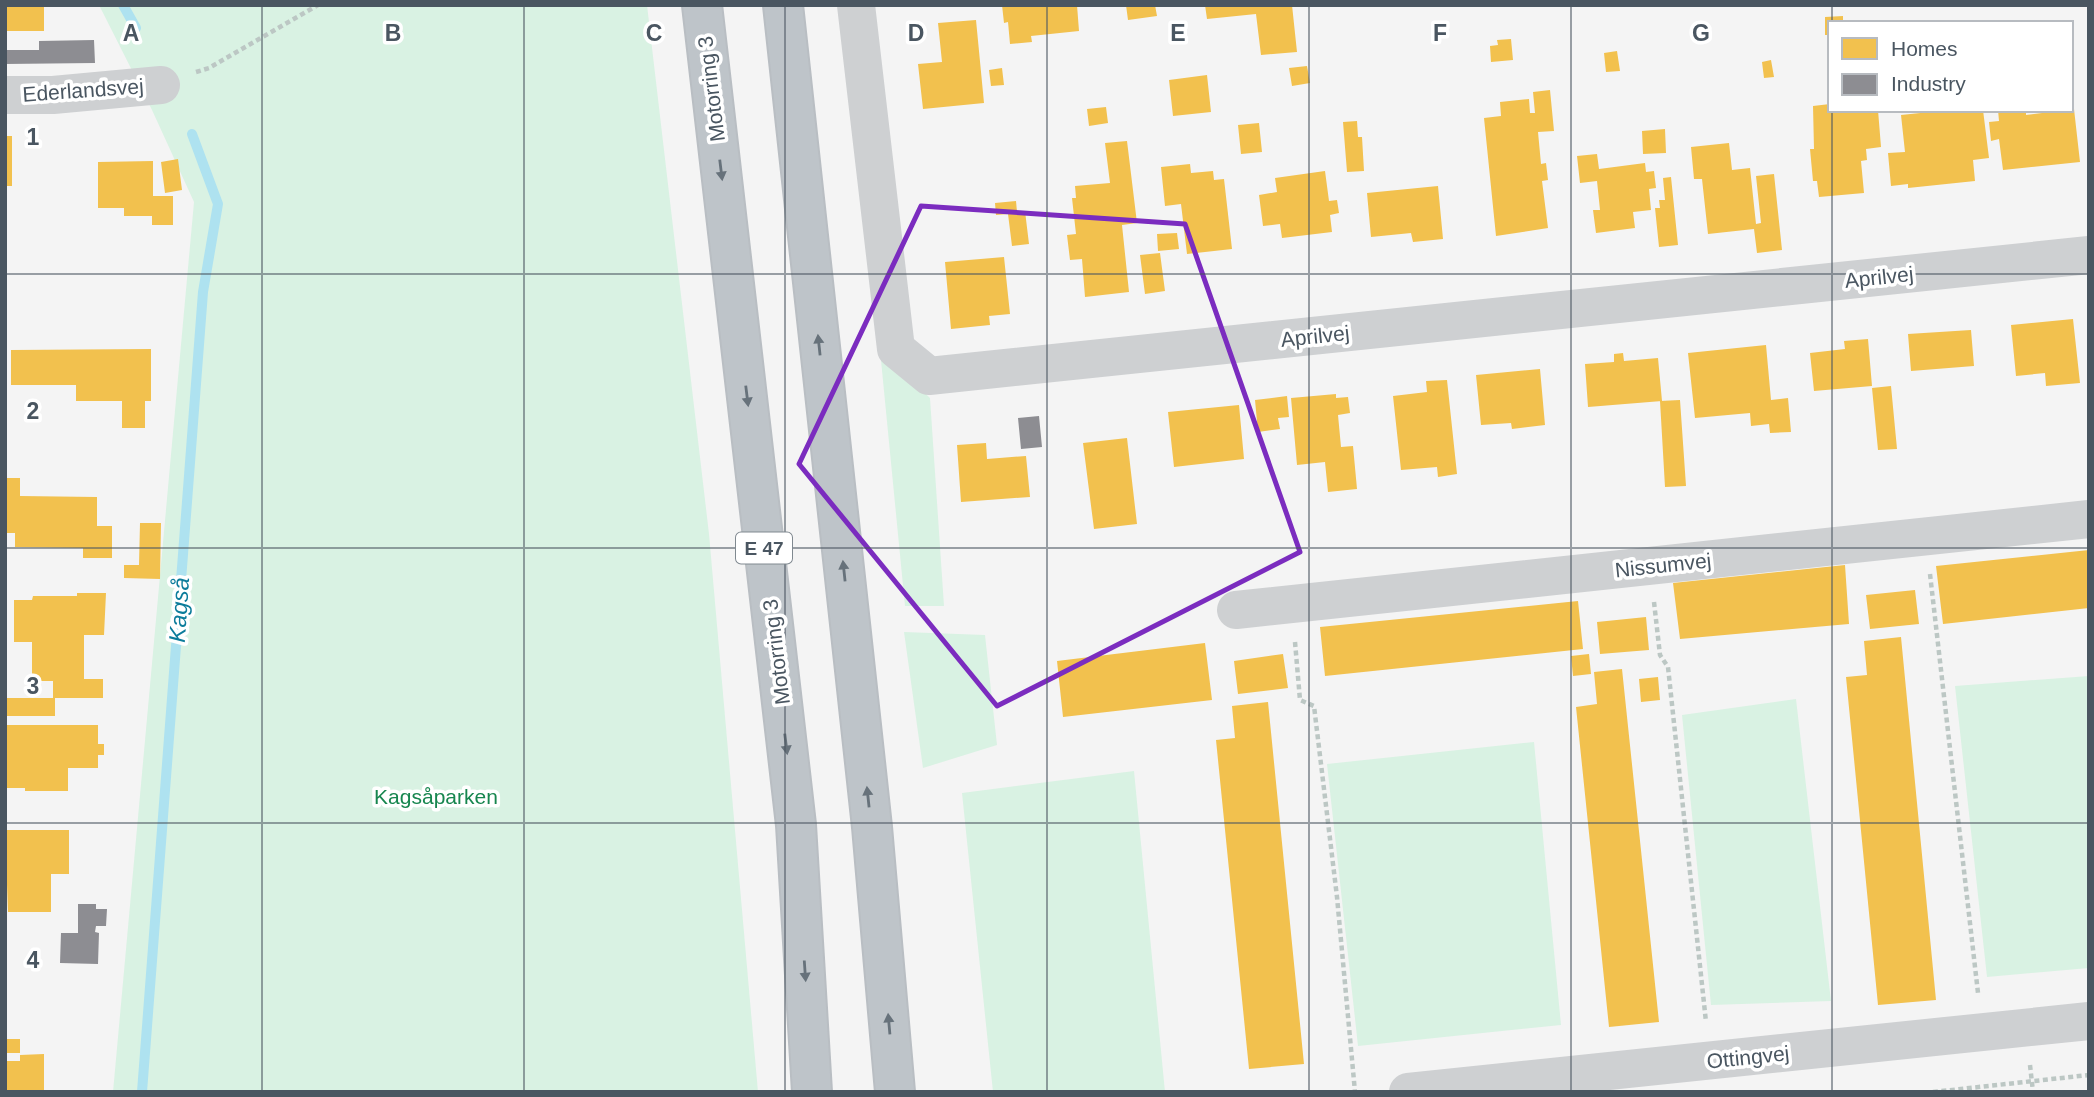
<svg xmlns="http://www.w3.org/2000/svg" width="2094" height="1097" viewBox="0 0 2094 1097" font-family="Helvetica,sans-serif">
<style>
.green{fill:#d9f2e3}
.homes{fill:#f2c14e}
.industry{fill:#8d8d92}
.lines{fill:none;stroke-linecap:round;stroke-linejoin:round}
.stream{stroke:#aee2f0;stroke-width:10}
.highway-casing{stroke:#b9bec3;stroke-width:42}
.path{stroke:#bcc7c4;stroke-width:4.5;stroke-dasharray:5 3.5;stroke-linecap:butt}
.minor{stroke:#ced0d2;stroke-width:38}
.highway{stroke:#bec4c9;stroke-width:38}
.oneway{fill:#67727b}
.marked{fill:none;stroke:#7b2cbf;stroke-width:5;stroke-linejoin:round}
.grid{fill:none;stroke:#4a5661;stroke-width:2;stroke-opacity:0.55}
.labels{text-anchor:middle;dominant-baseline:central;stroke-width:7;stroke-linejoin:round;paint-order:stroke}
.shield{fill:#fff;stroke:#808990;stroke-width:2}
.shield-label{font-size:19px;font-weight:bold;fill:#4a5661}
.street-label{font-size:21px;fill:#4a5661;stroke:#fff}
.park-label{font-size:21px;fill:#17864f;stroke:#fff}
.water-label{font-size:23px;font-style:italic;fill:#0c7c9b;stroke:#fff}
.grid-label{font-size:23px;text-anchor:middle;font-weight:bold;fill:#4a5661;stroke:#fff;stroke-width:7;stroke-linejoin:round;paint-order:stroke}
</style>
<rect width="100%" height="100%" fill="#f4f4f4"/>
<path class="green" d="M 99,5 L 647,5 L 709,534 L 758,1092 L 113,1092 L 194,202 L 152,110 Z
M 880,350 L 930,398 L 944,606 L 905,606 Z
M 904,632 L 985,635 L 997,745 L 923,768 Z
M 2089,676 L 2089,968 L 1987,977 L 1955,686 Z
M 1796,699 L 1831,1001 L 1711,1005 L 1682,715 Z
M 1534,742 L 1561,1025 L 1358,1046 L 1327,764 Z
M 1134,771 L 1165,1092 L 993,1092 L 962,793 Z"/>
<path class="homes" d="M 5,5 L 44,5 L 44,31 L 5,31 Z
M 1002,5 L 1077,5 L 1079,31 L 1031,36 L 1032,42 L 1010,44 L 1008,22 L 1004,23 Z
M 1126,5 L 1155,5 L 1157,16 L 1128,20 Z
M 1205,5 L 1292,5 L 1297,52 L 1261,55 L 1256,14 L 1207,19 Z
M 1843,16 L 1843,23 L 1830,23 L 1830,35 L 1825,35 L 1825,17 Z
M 976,20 L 984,103 L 923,109 L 918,64 L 942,62 L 938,23 Z
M 1511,39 L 1513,60 L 1491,62 L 1490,46 L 1498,45 L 1497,40 Z
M 1617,51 L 1620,71 L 1606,72 L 1604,53 Z
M 1771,60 L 1774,77 L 1764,78 L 1762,62 Z
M 1307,66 L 1310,83 L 1292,86 L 1289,68 Z
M 1002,68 L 1004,85 L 991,86 L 989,70 Z
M 1207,75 L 1211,112 L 1173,116 L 1169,80 Z
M 1550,90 L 1554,131 L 1538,132 L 1541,164 L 1546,163 L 1548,180 L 1542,181 L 1548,228 L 1496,236 L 1484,118 L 1501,116 L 1500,102 L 1529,99 L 1530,113 L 1535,113 L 1533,92 Z
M 1830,104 L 1830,110 L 1878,110 L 1881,147 L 1866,149 L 1867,160 L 1861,161 L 1864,193 L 1819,197 L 1817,181 L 1813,181 L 1810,149 L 1814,149 L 1813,106 Z
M 1106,107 L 1108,123 L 1089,126 L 1087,109 Z
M 2074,109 L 2080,162 L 2003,170 L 1999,139 L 1991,141 L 1989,122 L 1999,121 L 1998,110 L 2026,110 L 2026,115 Z
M 1949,110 L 1983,110 L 1989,158 L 1973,160 L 1975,181 L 1908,188 L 1908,184 L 1891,186 L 1888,153 L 1905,152 L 1901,115 Z
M 1357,121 L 1358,137 L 1362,137 L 1364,171 L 1347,172 L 1343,122 Z
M 1259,123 L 1262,152 L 1241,154 L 1238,125 Z
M 1665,129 L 1666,153 L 1643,154 L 1642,131 Z
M 5,136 L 12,136 L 12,186 L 5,186 Z
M 1127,141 L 1137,223 L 1122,225 L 1129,292 L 1085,297 L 1082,259 L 1070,260 L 1067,235 L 1076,234 L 1072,198 L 1076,198 L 1075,186 L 1110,183 L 1105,143 Z
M 1729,143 L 1732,170 L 1750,168 L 1756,224 L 1761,223 L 1756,176 L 1774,174 L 1782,250 L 1757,253 L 1754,229 L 1708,234 L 1702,179 L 1694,179 L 1691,147 Z
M 1597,154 L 1599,169 L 1645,163 L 1646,172 L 1654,171 L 1656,188 L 1649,189 L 1651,210 L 1633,212 L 1635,228 L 1596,233 L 1593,210 L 1600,210 L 1597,181 L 1580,183 L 1577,156 Z
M 178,159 L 182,190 L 165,193 L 161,162 Z
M 153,161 L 153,196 L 173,196 L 173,225 L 152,225 L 152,216 L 124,216 L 124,208 L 98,208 L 98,162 Z
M 1190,164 L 1191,173 L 1213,171 L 1214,180 L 1224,179 L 1232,249 L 1187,254 L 1181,204 L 1165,206 L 1161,167 Z
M 1325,171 L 1329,201 L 1337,200 L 1339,213 L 1330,215 L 1332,232 L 1282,238 L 1280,224 L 1263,226 L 1259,195 L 1277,192 L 1275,178 Z
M 1671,177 L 1678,245 L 1659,247 L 1655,208 L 1660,208 L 1659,200 L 1665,200 L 1663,178 Z
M 1438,186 L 1443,239 L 1413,242 L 1411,233 L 1371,237 L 1367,193 Z
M 1016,201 L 1017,212 L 1025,211 L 1029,244 L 1012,246 L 1008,214 L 996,215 L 995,203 Z
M 1177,233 L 1179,249 L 1158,251 L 1157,234 Z
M 1160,253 L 1165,291 L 1145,294 L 1140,255 Z
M 1004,257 L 1010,314 L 989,316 L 990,325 L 951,329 L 945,262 Z
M 2073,319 L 2080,383 L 2046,386 L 2045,373 L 2016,376 L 2011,325 Z
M 1971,330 L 1974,366 L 1911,371 L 1908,334 Z
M 1868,339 L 1872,386 L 1814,391 L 1810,353 L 1845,349 L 1844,341 Z
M 1766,345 L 1771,400 L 1788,398 L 1791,432 L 1770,433 L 1769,424 L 1751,426 L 1750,413 L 1695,418 L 1688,353 Z
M 151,349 L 151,401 L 145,401 L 145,428 L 122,428 L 122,401 L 76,401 L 76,385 L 11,385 L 11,350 Z
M 1623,353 L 1624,361 L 1658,358 L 1662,401 L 1588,407 L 1585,364 L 1614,362 L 1614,354 Z
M 1540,369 L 1545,425 L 1512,429 L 1511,423 L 1481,425 L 1476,375 Z
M 1447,380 L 1457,474 L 1438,477 L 1437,467 L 1401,470 L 1393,396 L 1427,392 L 1426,381 Z
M 1891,386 L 1897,449 L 1878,450 L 1872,388 Z
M 1336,394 L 1336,398 L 1348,397 L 1350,413 L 1338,415 L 1341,447 L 1353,446 L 1357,489 L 1328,492 L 1325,462 L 1297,465 L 1291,398 Z
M 1287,396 L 1289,417 L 1278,418 L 1280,429 L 1258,432 L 1255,400 Z
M 1680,400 L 1686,486 L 1665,487 L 1660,401 Z
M 1239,405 L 1244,459 L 1174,467 L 1168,412 Z
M 1127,438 L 1137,524 L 1094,529 L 1083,443 Z
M 986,443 L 987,459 L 1026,456 L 1030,497 L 961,502 L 957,445 Z
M 5,478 L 20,478 L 20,496 L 97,497 L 97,526 L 112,526 L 112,558 L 83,558 L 83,548 L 15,547 L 15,533 L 5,533 Z
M 140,523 L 161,523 L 160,579 L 124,578 L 124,565 L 139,565 Z
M 2089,550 L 2089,608 L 1943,624 L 1936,566 Z
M 1845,565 L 1849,624 L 1680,639 L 1673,583 Z
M 1915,590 L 1919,624 L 1870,629 L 1866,595 Z
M 77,593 L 106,593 L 104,635 L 84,635 L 84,679 L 103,679 L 103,698 L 55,698 L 55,716 L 5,716 L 5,698 L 53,698 L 53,681 L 32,681 L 32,642 L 14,642 L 14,600 L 32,600 L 33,596 L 77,596 Z
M 1578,601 L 1583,649 L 1325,676 L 1320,627 Z
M 1646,617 L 1649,650 L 1600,654 L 1597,622 Z
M 1901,637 L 1936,1000 L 1878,1005 L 1846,677 L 1867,675 L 1864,641 Z
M 1205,643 L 1212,700 L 1063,717 L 1057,661 Z
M 1283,654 L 1288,688 L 1238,694 L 1234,661 Z
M 1589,654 L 1591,674 L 1573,676 L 1571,656 Z
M 1622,669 L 1659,1022 L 1609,1027 L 1576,707 L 1597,704 L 1594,672 Z
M 1658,677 L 1660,700 L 1641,702 L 1639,679 Z
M 1268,702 L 1304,1064 L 1249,1069 L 1216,740 L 1235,738 L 1232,706 Z
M 5,725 L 98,725 L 98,744 L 104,744 L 104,755 L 98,755 L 98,768 L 68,768 L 68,791 L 25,791 L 25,788 L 5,788 Z
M 5,830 L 69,830 L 69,874 L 51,874 L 51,912 L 8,912 Z
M 5,1039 L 20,1039 L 20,1053 L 5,1053 Z
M 44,1054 L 44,1092 L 5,1092 L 5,1061 L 20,1061 L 20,1055 Z"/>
<path class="industry" d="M 94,40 L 95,63 L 5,64 L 5,50 L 39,50 L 39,41 Z
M 1039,416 L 1042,447 L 1021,449 L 1018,418 Z
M 78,904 L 96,904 L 96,909 L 107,909 L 106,926 L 96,926 L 95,932 L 99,933 L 98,964 L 60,963 L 61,933 L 78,933 Z"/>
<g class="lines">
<path class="stream" d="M 123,5 L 136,28
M 142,1092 L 203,292 L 218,204 L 192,134"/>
<defs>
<path id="highway" d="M 702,5 L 796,825 L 812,1092
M 783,5 L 872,827 L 895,1092"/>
</defs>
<use href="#highway" class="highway-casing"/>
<path class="path" d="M 196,72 L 209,68 L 318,5
M 1930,574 L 1978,993
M 1654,602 L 1660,655 L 1668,667 L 1706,1022
M 1295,642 L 1300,700 L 1314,706 L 1337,897 L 1355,1092
M 2030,1065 L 2033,1092
M 1933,1092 L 2089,1075"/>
<path class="minor" d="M 856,5 L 896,349 L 929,376 L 2089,255
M 5,95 L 53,95 L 161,85
M 1236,610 L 2089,519
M 1408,1092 L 2089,1021"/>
<use href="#highway" class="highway"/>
</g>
<defs><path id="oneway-solid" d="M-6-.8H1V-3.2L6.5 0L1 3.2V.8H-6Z" transform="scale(1.75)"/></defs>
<g class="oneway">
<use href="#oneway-solid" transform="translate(721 170) rotate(83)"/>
<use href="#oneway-solid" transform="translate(819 345) rotate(-96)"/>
<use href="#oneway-solid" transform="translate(747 396) rotate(83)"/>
<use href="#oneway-solid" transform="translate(844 571) rotate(-96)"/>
<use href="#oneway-solid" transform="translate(786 744) rotate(83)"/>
<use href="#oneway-solid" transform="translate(868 797) rotate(-96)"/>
<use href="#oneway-solid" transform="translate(805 971) rotate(86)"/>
<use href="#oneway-solid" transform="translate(889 1024) rotate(-95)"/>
</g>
<path class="marked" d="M 921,206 L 1185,224 L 1300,552 L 997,706 L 799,464 Z"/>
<path class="grid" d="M 262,5 L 262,1092M 524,5 L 524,1092M 785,5 L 785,1092M 1047,5 L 1047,1092M 1309,5 L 1309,1092M 1571,5 L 1571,1092M 1832,5 L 1832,23M 1832,110 L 1832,1092M 5,274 L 2089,274M 5,548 L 2089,548M 5,823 L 2089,823"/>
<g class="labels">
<rect class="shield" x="736" y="532.5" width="56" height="31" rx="5"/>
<g class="shield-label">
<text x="764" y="548">E 47</text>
</g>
<g class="street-label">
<text transform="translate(711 89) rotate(-97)">Motorring 3</text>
<text transform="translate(83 90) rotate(-4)">Ederlandsvej</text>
<text transform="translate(1879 277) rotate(-6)">Aprilvej</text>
<text transform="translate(1315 336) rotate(-6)">Aprilvej</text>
<text transform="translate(1663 565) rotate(-6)">Nissumvej</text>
<text transform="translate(776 652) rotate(-97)">Motorring 3</text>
<text transform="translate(1748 1057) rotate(-6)">Ottingvej</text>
</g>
<g class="park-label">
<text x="436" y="796">Kagsåparken</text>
</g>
<g class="water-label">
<text transform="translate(179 610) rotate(-86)">Kagså</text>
</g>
</g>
<g class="grid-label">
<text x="131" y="41">A</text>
<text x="393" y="41">B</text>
<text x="654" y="41">C</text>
<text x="916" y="41">D</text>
<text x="1178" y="41">E</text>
<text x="1440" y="41">F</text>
<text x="1701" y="41">G</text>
<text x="33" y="145">1</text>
<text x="33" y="419">2</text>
<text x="33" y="694">3</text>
<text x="33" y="968">4</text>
</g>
<rect width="2094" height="1097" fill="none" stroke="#4a5661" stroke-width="14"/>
<rect x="1828" y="21" width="245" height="91" fill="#ffffff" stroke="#b7bbc0" stroke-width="2"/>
<rect x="1842" y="38" width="35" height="21" fill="#f2c14e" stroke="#b7bbc0" stroke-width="2"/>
<text x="1891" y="56" font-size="21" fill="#4a5661">Homes</text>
<rect x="1842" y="74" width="35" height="21" fill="#8d8d92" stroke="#b7bbc0" stroke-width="2"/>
<text x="1891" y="91" font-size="21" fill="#4a5661">Industry</text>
</svg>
